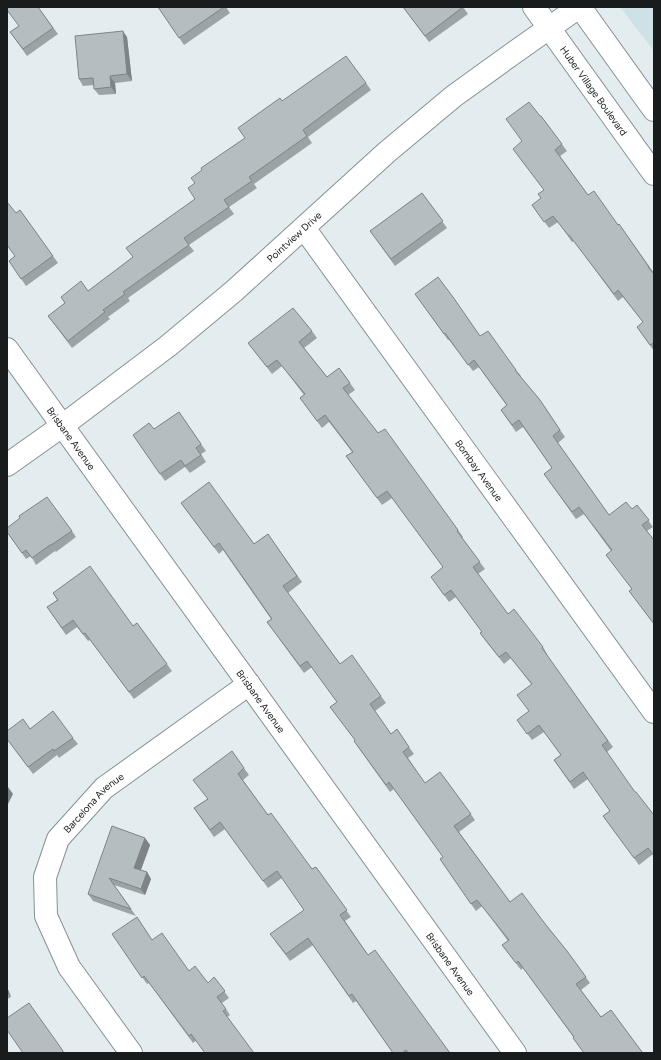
<svg xmlns="http://www.w3.org/2000/svg" width="661" height="1060" viewBox="0 0 661 1060" font-family="Figtree,sans-serif">
<style>
.built{fill:#cee1e7}
.lines{fill:none;stroke-linecap:round;stroke-linejoin:round}
.minor-casing{stroke:#879093;stroke-width:24}
.minor{stroke:#fff;stroke-width:22}
.wall{fill:#9ba3a5}
.shaded-wall{fill:#7e8486}
.building{fill:#b4bdc0;stroke:#7e8486}
.labels{text-anchor:middle;dominant-baseline:central;stroke-width:3.5;stroke-linejoin:round;paint-order:stroke}
.street-label{font-size:10px;fill:#181c1d;stroke:#e3edf0}
</style>
<rect width="100%" height="100%" fill="#e3edf0"/>
<path class="built" d="M 620,7 L 654,7 L 654,51 Z"/>
<g class="lines">
<defs>
<g id="minor">
<path id="s1" d="M 534,7 L 654,174"/>
<path d="M 580,7 L 654,110"/>
<path id="s2" d="M 304,228 L 654,712"/>
<path id="s3" d="M 7,349 L 515,1053"/>
<path id="s4" d="M 7,465 L 62,426 L 168,346 L 234,291 L 387,152 L 454,96 L 515,52 L 579,7"/>
<path id="s5" d="M 131,1053 L 69,967 L 46,916 L 45,877 L 58,839 L 104,788 L 249,684"/>
</g>
</defs>
<use href="#minor" class="minor-casing"/>
<use href="#minor" class="minor"/>
</g>
<path class="wall" d="M 38,7 L 58,34 L 27,56 L 10,32 L 19,26 Z
M 158,7 L 226,7 L 230,13 L 184,45 Z
M 403,7 L 463,7 L 468,14 L 429,42 Z
M 127,37 L 132,81 L 115,83 L 116,94 L 99,95 L 94,89 L 94,85 L 83,86 L 79,79 Z
M 366,83 L 371,90 L 308,137 L 312,143 L 254,184 L 257,188 L 229,207 L 234,214 L 189,245 L 194,251 L 128,298 L 130,301 L 108,317 L 110,319 L 72,348 L 48,316 L 65,303 L 61,297 L 88,291 L 133,257 L 195,199 L 194,183 L 202,170 L 245,138 L 282,101 Z
M 540,116 L 541,116 L 567,151 L 560,156 L 588,195 L 618,225 L 619,224 L 654,273 L 654,351 L 637,327 L 643,322 L 623,297 L 618,301 L 574,241 L 572,242 L 558,222 L 549,228 L 532,205 L 541,198 L 544,190 Z
M 422,193 L 447,228 L 395,266 L 370,231 Z
M 20,210 L 58,263 L 26,286 L 9,261 L 15,256 L 16,213 Z
M 415,294 L 480,336 L 516,370 L 521,376 L 520,377 L 540,400 L 565,437 L 558,443 L 609,515 L 632,509 L 637,505 L 653,527 L 647,531 L 654,540 L 654,624 L 629,591 L 632,590 L 611,551 L 584,514 L 576,519 L 544,474 L 552,468 L 523,427 L 516,432 L 501,410 L 507,406 L 479,367 L 473,371 L 449,340 L 448,340 Z
M 312,331 L 317,338 L 304,348 L 327,377 L 339,368 L 355,390 L 348,395 L 378,433 L 458,530 L 463,537 L 462,538 L 485,569 L 478,574 L 508,614 L 543,647 L 547,654 L 546,655 L 613,747 L 607,752 L 653,854 L 639,865 L 603,816 L 610,811 L 588,779 L 574,789 L 554,760 L 561,755 L 544,732 L 532,740 L 517,720 L 529,711 L 531,684 L 511,658 L 504,664 L 485,640 L 480,633 L 482,632 L 456,597 L 449,602 L 431,577 L 443,567 L 392,498 L 382,505 L 346,456 L 352,452 L 329,422 L 322,428 L 300,398 L 304,395 L 282,366 L 272,374 L 248,343 Z
M 179,412 L 206,451 L 201,454 L 206,462 L 190,473 L 185,467 L 165,481 L 133,435 L 154,429 Z
M 181,503 L 254,544 L 268,534 L 302,582 L 288,593 L 340,664 L 381,696 L 386,703 L 375,711 L 391,734 L 409,747 L 414,754 L 408,758 L 425,783 L 440,772 L 475,820 L 459,832 L 510,902 L 546,925 L 567,951 L 590,983 L 581,990 L 601,1017 L 611,1010 L 643,1053 L 584,1053 L 573,1038 L 574,1038 L 523,968 L 521,970 L 502,945 L 508,941 L 482,906 L 476,911 L 440,859 L 443,857 L 394,789 L 390,792 L 358,747 L 355,740 L 330,707 L 337,702 L 312,667 L 304,673 L 267,622 L 271,619 L 223,550 L 219,554 Z
M 72,531 L 76,537 L 56,552 L 55,551 L 36,565 L 31,556 L 26,559 L 7,532 Z
M 53,593 L 133,626 L 137,623 L 172,671 L 134,699 L 90,640 L 88,641 L 77,627 L 66,635 L 47,607 L 57,600 Z
M 30,729 L 73,738 L 78,744 L 59,758 L 57,755 L 33,774 L 7,739 Z
M 244,768 L 249,775 L 243,780 L 268,815 L 312,869 L 316,867 L 351,917 L 345,921 L 368,955 L 450,1053 L 393,1053 L 356,1001 L 353,1003 L 313,945 L 290,961 L 275,941 L 304,910 L 282,878 L 268,888 L 225,829 L 214,837 L 194,808 L 207,799 Z
M 145,838 L 150,845 L 141,870 L 147,872 L 151,879 L 145,895 L 114,885 L 136,916 L 93,901 L 88,894 Z
M 112,934 L 152,940 L 189,971 L 208,983 L 214,977 L 229,998 L 222,1003 L 230,1015 L 193,1043 L 149,983 L 147,984 Z
M 7,987 L 11,997 L 7,999 Z"/>
<path class="shaded-wall" d="M 123,31 L 127,37 L 132,81 L 127,74 Z
M 110,76 L 115,83 L 116,94 L 111,87 Z
M 8,787 L 13,794 L 7,806 L 7,789 Z
M 145,838 L 150,845 L 139,875 L 134,868 Z
M 147,872 L 151,879 L 145,895 L 141,889 Z
M 7,987 L 11,997 L 7,992 Z"/>
<path class="building" d="M 7,7 L 38,7 L 53,28 L 23,49 L 10,32 L 19,26 L 7,10 Z
M 158,7 L 224,7 L 179,38 Z
M 403,7 L 463,7 L 425,36 Z
M 123,31 L 127,74 L 110,76 L 111,87 L 94,89 L 93,78 L 79,79 L 75,36 Z
M 346,56 L 366,83 L 303,130 L 307,136 L 249,177 L 252,181 L 224,200 L 229,207 L 184,238 L 189,245 L 123,292 L 125,294 L 103,310 L 105,312 L 68,341 L 48,316 L 65,303 L 61,297 L 81,281 L 88,291 L 133,257 L 126,248 L 195,199 L 188,188 L 195,183 L 191,178 L 202,170 L 201,168 L 245,138 L 238,128 L 280,98 L 282,101 Z
M 529,102 L 540,116 L 541,116 L 562,144 L 555,150 L 588,195 L 594,191 L 618,225 L 619,224 L 649,267 L 648,267 L 654,274 L 654,343 L 650,345 L 637,327 L 643,322 L 618,290 L 614,294 L 569,235 L 568,235 L 553,216 L 544,222 L 532,205 L 541,198 L 538,194 L 544,190 L 513,149 L 522,141 L 506,119 Z
M 422,193 L 443,221 L 391,259 L 370,231 Z
M 7,202 L 16,213 L 20,210 L 53,256 L 21,279 L 9,261 L 15,256 L 7,245 Z
M 438,277 L 453,297 L 480,336 L 488,331 L 516,370 L 515,370 L 540,400 L 560,430 L 553,436 L 609,515 L 626,502 L 632,509 L 637,505 L 649,520 L 642,525 L 654,540 L 654,624 L 629,591 L 632,589 L 606,555 L 612,550 L 579,507 L 572,512 L 544,474 L 552,468 L 519,420 L 512,425 L 501,410 L 507,405 L 474,360 L 468,365 L 445,333 L 444,334 L 415,294 Z
M 293,308 L 312,331 L 299,342 L 327,377 L 339,368 L 350,383 L 343,388 L 378,433 L 385,429 L 458,530 L 457,531 L 480,562 L 473,567 L 508,614 L 514,609 L 543,647 L 542,648 L 608,741 L 602,745 L 635,792 L 636,792 L 654,815 L 654,856 L 648,848 L 634,858 L 603,816 L 610,811 L 583,772 L 570,782 L 554,760 L 561,755 L 539,725 L 527,734 L 517,720 L 529,711 L 517,695 L 532,684 L 506,652 L 499,657 L 480,633 L 482,632 L 451,590 L 444,595 L 431,577 L 443,567 L 387,491 L 377,498 L 346,456 L 353,452 L 325,415 L 317,421 L 300,398 L 305,394 L 277,360 L 267,367 L 248,343 Z
M 179,412 L 201,444 L 196,448 L 201,455 L 185,466 L 181,460 L 160,474 L 133,435 L 149,423 L 154,429 Z
M 209,482 L 254,544 L 268,534 L 297,576 L 283,586 L 340,664 L 352,655 L 381,696 L 370,704 L 391,734 L 397,729 L 409,747 L 403,752 L 425,783 L 440,772 L 471,814 L 454,826 L 510,902 L 522,893 L 546,925 L 567,951 L 586,977 L 576,984 L 601,1017 L 611,1010 L 642,1052 L 641,1053 L 584,1053 L 573,1038 L 574,1037 L 518,961 L 516,963 L 502,945 L 509,940 L 477,900 L 471,904 L 440,859 L 443,857 L 389,782 L 386,785 L 354,741 L 355,740 L 330,707 L 337,702 L 307,661 L 300,666 L 267,622 L 272,619 L 219,543 L 214,547 L 181,503 Z
M 47,497 L 72,531 L 51,545 L 50,545 L 32,558 L 26,550 L 22,553 L 7,532 L 7,528 L 20,518 L 19,516 Z
M 90,566 L 133,626 L 137,623 L 167,664 L 129,692 L 85,633 L 83,634 L 73,620 L 62,628 L 47,607 L 58,600 L 53,593 Z
M 53,711 L 73,738 L 54,751 L 53,749 L 28,767 L 7,739 L 7,731 L 23,719 L 30,729 Z
M 232,751 L 244,768 L 238,774 L 268,815 L 271,813 L 312,869 L 316,867 L 347,910 L 340,915 L 368,955 L 375,950 L 450,1053 L 408,1053 L 406,1050 L 402,1053 L 393,1053 L 352,994 L 349,996 L 308,938 L 286,954 L 270,934 L 304,910 L 277,871 L 263,881 L 220,822 L 210,830 L 194,808 L 208,799 L 193,780 Z
M 112,826 L 145,838 L 134,868 L 147,872 L 141,889 L 109,878 L 131,909 L 88,894 Z
M 137,917 L 152,940 L 162,933 L 189,971 L 195,966 L 208,983 L 214,977 L 225,991 L 217,997 L 226,1009 L 223,1011 L 254,1053 L 205,1053 L 191,1034 L 189,1036 L 144,976 L 142,978 L 112,934 Z
M 29,1003 L 61,1048 L 64,1053 L 23,1053 L 7,1030 L 7,1018 Z"/>
<g class="labels">
<g class="street-label">
<text stroke="none"><textPath href="#s1" startOffset="103">Huber Village Boulevard</textPath></text>
<text stroke="none"><textPath href="#s4" startOffset="367">Pointview Drive</textPath></text>
<text stroke="none"><textPath href="#s3" startOffset="110">Brisbane Avenue</textPath></text>
<text stroke="none"><textPath href="#s2" startOffset="299">Bombay Avenue</textPath></text>
<text stroke="none"><textPath href="#s3" startOffset="434">Brisbane Avenue</textPath></text>
<text stroke="none"><textPath href="#s5" startOffset="292">Barcelona Avenue</textPath></text>
<text stroke="none"><textPath href="#s3" startOffset="758">Brisbane Avenue</textPath></text>
</g>
</g>
<rect width="661" height="1060" fill="none" stroke="#181c1d" stroke-width="16"/>
</svg>
